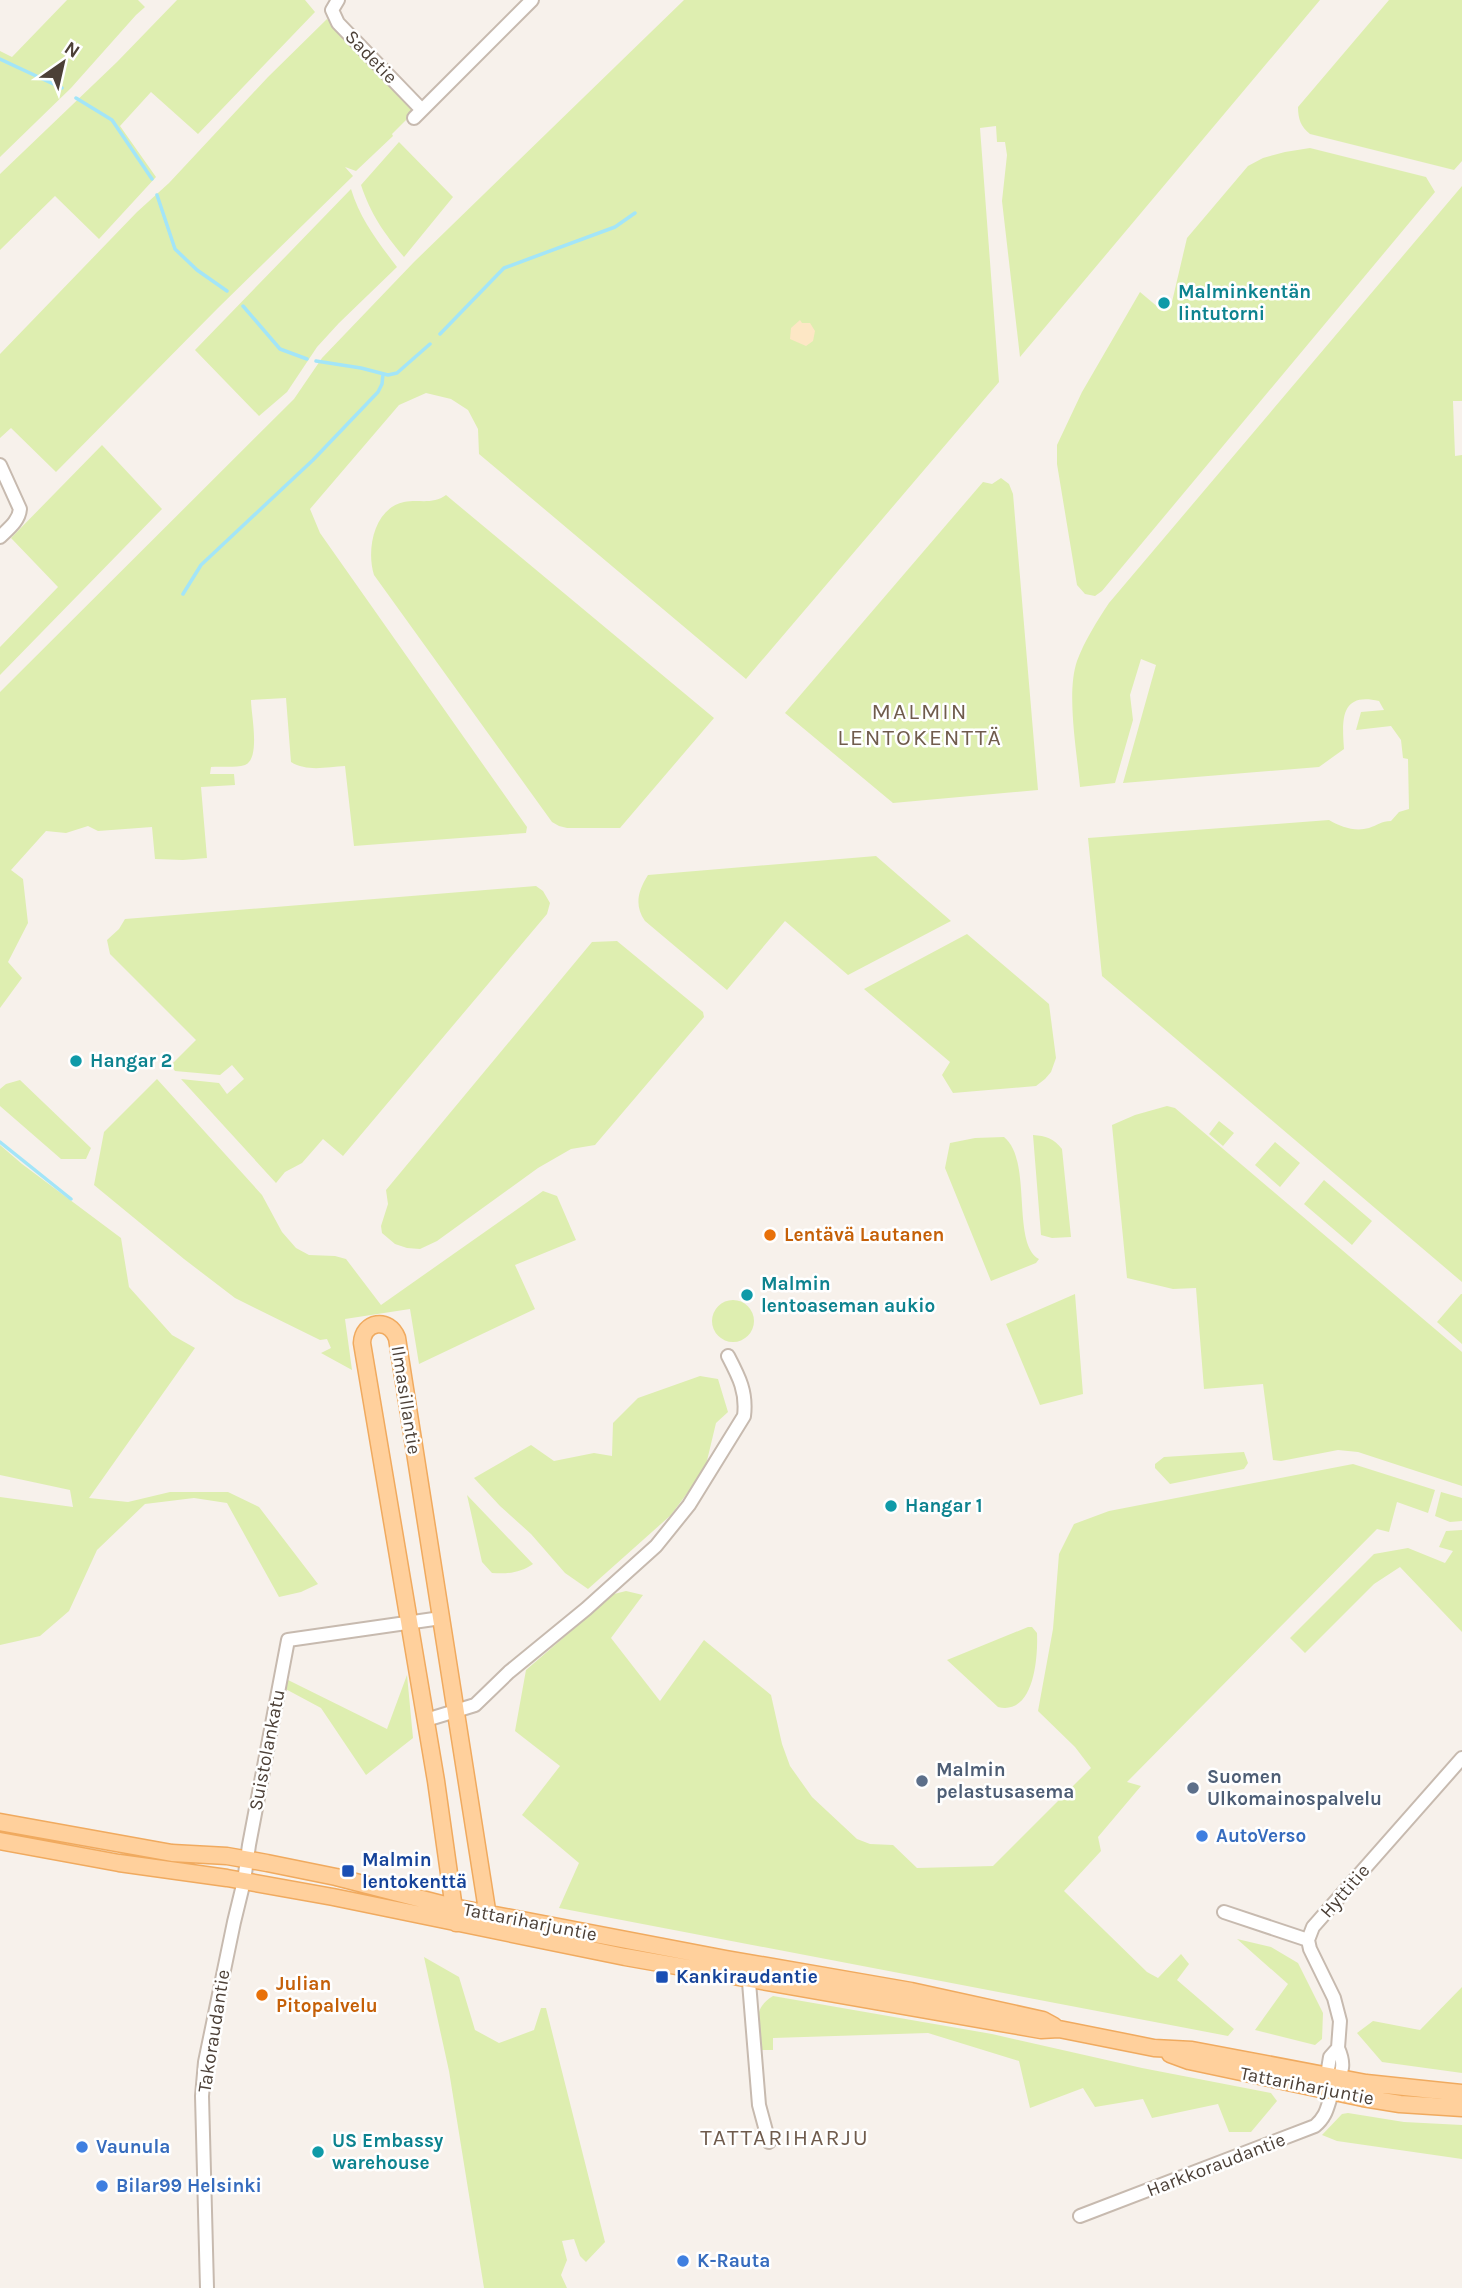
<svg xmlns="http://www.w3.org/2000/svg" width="1462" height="2288" viewBox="0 0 1462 2288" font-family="Karla,sans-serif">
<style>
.green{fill:#deeeb0}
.sand{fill:#fde7c5}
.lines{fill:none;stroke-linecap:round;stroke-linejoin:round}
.stream{stroke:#a3e5f8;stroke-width:3.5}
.minor-casing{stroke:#c7baaf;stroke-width:16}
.major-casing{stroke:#f0aa5f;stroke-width:19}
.minor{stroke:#fff;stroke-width:12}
.major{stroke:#ffd09c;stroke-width:16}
.culture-dot{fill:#0f9aa8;stroke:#fff;stroke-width:2.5}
.food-dot{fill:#e8710a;stroke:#fff;stroke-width:2.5}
.service-dot{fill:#5c6f8a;stroke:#fff;stroke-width:2.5}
.shop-dot{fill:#3f7fe0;stroke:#fff;stroke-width:2.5}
.transit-dot{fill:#1a4fb4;stroke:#fff;stroke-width:2.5}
.labels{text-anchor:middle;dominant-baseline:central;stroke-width:5;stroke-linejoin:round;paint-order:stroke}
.street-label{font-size:19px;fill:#4c4037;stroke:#fff}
.culture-label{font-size:19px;font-weight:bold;fill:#0d838f;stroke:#fff;text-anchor:start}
.food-label{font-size:19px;font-weight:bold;fill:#c56008;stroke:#fff;text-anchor:start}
.service-label{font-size:19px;font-weight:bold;fill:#4e5e75;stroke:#fff;text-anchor:start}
.shop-label{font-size:19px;font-weight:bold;fill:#366cbe;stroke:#fff;text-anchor:start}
.transit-label{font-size:19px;font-weight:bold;fill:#164399;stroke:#fff;text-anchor:start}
.quarter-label{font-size:23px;letter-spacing:2px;fill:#705c4d;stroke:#fff}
</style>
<rect width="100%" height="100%" fill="#f7f1eb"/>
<path class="green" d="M 67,0 L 138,0 L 145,7 L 136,15 L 71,88 L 0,157 L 0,51 L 12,57 Z
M 177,0 L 305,0 L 315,12 L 198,134 L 151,92 L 120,126 L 156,177 L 99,239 L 55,196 L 0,250 L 0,174 L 117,62 Z
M 684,0 L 1320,0 L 1020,357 L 1002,201 L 1007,155 L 1005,142 L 997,142 L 996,126 L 980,128 L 999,382 L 746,679 L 479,454 L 478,429 L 468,410 L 451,399 L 426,393 L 399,405 L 310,509 L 320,533 L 527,827 L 526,833 L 354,846 L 345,766 C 327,767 307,772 291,762 L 286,698 L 251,700 C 251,714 261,759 245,765 C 235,768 221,766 211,767 L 210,774 L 234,774 L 235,785 L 201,787 L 207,858 L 183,860 L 155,859 L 152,827 L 98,831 L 88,826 L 66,833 L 46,831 L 11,870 L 23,879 L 28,923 L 8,962 L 22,978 L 0,1008 L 0,692 L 294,399 L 322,358 L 414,262 Z
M 1389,0 L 1462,0 L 1462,161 L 1454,170 L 1310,134 C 1301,127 1298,119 1298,107 Z
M 327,19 L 414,106 L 413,113 L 392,134 L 393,136 L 356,171 L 345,167 L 353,176 L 218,308 L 56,472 L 11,428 L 0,438 L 0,354 L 137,212 L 169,183 L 268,77 Z
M 399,142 L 453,197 L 404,257 C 384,233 371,215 361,185 Z
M 1310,148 L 1426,177 L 1435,192 L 1102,591 L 1095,596 L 1085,594 L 1077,585 L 1057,464 L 1057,445 L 1082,392 L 1140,292 L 1159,308 L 1166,309 L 1171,306 L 1187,238 L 1248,166 L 1263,158 L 1285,152 Z
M 1462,186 L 1462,401 L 1453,401 L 1455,456 L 1462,455 L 1462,1282 L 1102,976 L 1088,838 L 1329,820 C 1341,827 1355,832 1369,828 C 1378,825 1381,821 1391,821 L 1399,812 L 1409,809 L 1408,759 L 1403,758 L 1401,740 L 1391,726 L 1356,730 L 1361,712 L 1384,710 L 1379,701 C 1340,692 1342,720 1344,749 L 1319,767 L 1123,783 L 1156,665 L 1141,659 L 1130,695 L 1133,720 L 1115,783 L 1080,787 C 1077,752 1066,693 1077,661 C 1085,640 1097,621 1109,603 Z
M 351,189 C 360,219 378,242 397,267 L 339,323 L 317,347 L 287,392 L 259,416 L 195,350 Z
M 102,445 L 162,509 L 0,675 L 0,647 L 58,587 L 11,538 Z
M 1001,478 L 1009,484 L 1013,494 L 1038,790 L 893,803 L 785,713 L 983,482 L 992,484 Z
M 446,495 L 714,718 L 620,828 L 567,828 L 559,826 L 552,822 L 374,575 C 366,550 374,508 404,502 C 419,499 433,505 446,495 Z
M 876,856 L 951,921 L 848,975 L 785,921 L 727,990 L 645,921 C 634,905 638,891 648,875 Z
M 536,886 L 543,891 L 550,903 L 547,914 L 343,1156 L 323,1139 L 302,1163 L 285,1172 L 276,1183 L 181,1079 L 219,1083 L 227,1094 L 244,1079 L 232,1065 L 220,1075 L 175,1071 L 171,1065 L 196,1040 L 110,954 L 107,940 L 119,929 L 125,919 Z
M 967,934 L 1049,1004 L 1056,1058 L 1051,1072 L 1045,1079 L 1036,1086 L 953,1093 L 942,1075 L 950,1062 L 864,989 Z
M 617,941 L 703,1012 L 704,1017 L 595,1145 L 571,1149 L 538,1168 L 437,1241 L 420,1249 L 407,1248 L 395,1244 L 382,1233 L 381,1226 L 388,1204 L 386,1190 L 592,942 Z
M 157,1079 L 262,1195 L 282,1232 L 296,1248 L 309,1255 L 335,1256 L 346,1259 L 381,1305 L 543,1191 L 557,1196 L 576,1240 L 515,1265 L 535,1309 L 419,1364 L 410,1309 L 345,1319 L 352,1370 L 321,1353 L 331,1348 L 327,1339 L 320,1340 L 235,1298 L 184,1259 L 94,1185 L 104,1132 Z
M 20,1080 L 91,1148 L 86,1159 L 61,1159 L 0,1106 L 0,1089 L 6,1084 Z
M 1167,1106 L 1175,1108 L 1462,1352 L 1462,1486 L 1358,1452 L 1338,1450 L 1281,1461 L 1273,1460 L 1263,1384 L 1204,1389 L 1196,1288 L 1173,1289 L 1127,1278 L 1112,1125 L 1135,1115 Z
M 1219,1121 L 1234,1133 L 1223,1146 L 1209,1134 Z
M 1033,1135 C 1046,1136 1053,1138 1062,1149 L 1071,1237 L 1052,1238 L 1041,1235 Z
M 1004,1137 C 1033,1160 1011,1244 1039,1259 L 1036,1263 L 991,1281 L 945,1168 L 950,1143 L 975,1138 Z
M 1275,1142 L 1300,1163 L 1280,1187 L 1255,1165 Z
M 0,1145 L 22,1164 L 121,1238 L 129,1287 L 172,1335 L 195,1348 L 89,1498 L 128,1502 L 170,1492 L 228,1492 L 259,1507 L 318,1584 L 301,1592 L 279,1597 L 227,1503 L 194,1498 L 145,1504 L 97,1550 L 69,1611 L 40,1636 L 0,1645 L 0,1497 L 73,1507 L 70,1490 L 0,1475 Z
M 1324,1180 L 1372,1221 L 1352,1245 L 1304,1204 Z
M 1075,1294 L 1083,1394 L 1040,1405 L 1006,1324 Z
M 1461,1294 L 1462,1294 L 1462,1344 L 1437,1322 Z
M712 1321a21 21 0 1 1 42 0a21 21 0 1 1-42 0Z
M 700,1376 L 718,1379 L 728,1412 L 716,1423 L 705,1469 L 671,1515 L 588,1589 L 565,1573 L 531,1534 L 500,1506 L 474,1478 L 531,1445 L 554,1461 L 594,1453 L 612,1456 L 613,1423 L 638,1398 Z
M 1244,1452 L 1248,1463 L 1244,1469 L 1170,1484 L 1155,1468 L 1155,1464 L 1164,1457 Z
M 1353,1464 L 1435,1490 L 1428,1513 L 1397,1502 L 1389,1532 L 1377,1529 L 1127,1782 L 1141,1786 L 1098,1837 L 1101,1851 L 1064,1891 L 1147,1972 L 1158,1978 L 1181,1954 L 1189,1964 L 1177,1980 L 1234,2029 L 1228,2036 L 559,1908 L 579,1863 L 522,1815 L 560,1766 L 515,1731 L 526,1670 L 614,1594 L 626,1591 L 643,1595 L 611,1638 L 660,1701 L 704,1640 L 771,1695 L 782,1744 L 790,1766 L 812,1797 L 857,1839 L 870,1844 L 893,1845 L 917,1868 L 993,1866 L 1091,1768 L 1075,1747 L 1038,1711 L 1053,1629 L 1059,1554 L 1074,1524 L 1109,1511 Z
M 1441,1492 L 1462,1498 L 1462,1521 L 1450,1522 L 1435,1516 Z
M 467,1495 L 533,1564 C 520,1573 508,1574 492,1573 L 482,1562 Z
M 1462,1530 L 1462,1632 L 1400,1567 L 1374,1584 L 1305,1653 L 1290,1638 L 1374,1554 L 1408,1548 L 1445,1563 L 1453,1551 L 1439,1547 L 1446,1531 Z
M 1028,1627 L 1032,1627 L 1037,1633 C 1038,1655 1035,1716 998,1707 L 947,1660 Z
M 407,1675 L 413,1738 L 366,1775 L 321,1708 L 280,1686 L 286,1679 L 387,1729 Z
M 1237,1939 L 1271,1947 L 1298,1963 L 1323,2013 L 1322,2039 L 1315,2045 L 1255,2030 L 1288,1984 Z
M 424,1957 L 459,1977 L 475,2030 L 499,2043 L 534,2030 L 541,2008 L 546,2008 L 605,2242 L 586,2262 L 580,2256 L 574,2239 L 562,2241 L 567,2260 L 561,2275 L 567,2288 L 484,2288 L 449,2071 Z
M 1462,1987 L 1462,2073 L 1382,2062 L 1357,2033 L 1373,2021 L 1420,2030 Z
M 773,1996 L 992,2034 L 1142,2068 L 1271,2093 L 1277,2101 L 1251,2132 L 1229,2132 L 1218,2104 L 1152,2118 L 1143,2099 L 1095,2107 L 1083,2088 L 1030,2108 L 1019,2061 L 928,2033 L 773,2038 L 773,2050 L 760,2050 C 758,2028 751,2009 773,1996 Z
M 1348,2113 L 1404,2122 L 1462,2125 L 1462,2159 L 1337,2141 L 1322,2135 L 1342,2114 Z"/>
<path class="sand" d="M 800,320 L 802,323 L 810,323 L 815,331 L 813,341 L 806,346 L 790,339 L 791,328 Z"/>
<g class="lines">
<path class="stream" d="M 0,59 L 62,88
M 76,98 L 112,120 L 152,179
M 157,195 L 175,249 L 197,270 L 227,291
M 243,306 L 280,349 L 307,359
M 440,334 L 504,268 L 615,227 L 635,213
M 316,361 L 361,368 L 388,375 L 397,373 L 430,344
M 183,594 L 201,565 L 313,460 L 378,392 L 382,384 L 383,374
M 0,1142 L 71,1199"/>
<defs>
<path id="minor" d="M 338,0 L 332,10 L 338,23 L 422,110
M 414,118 L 532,0
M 0,465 L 20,509 C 19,521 8,529 0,537
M 426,1720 L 475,1705 L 509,1672 L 586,1609 L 656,1546 L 689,1505 L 744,1416 C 747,1392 739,1377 728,1356
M 1224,1912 L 1308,1940
M 748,1970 L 759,2105 L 769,2142
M 1329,2082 L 1327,2075 L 1330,2057 L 1338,2048 L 1340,2021 L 1334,1998 L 1310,1949 L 1308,1940 L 1313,1927 L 1342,1894 L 1462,1758
M 1080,2216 L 1315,2126 C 1328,2115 1327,2105 1333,2091 C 1340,2074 1347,2068 1338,2048
M 207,2288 L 202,2096 L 205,2062 L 234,1922 L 244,1881 L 249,1845 L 288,1640 L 441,1618"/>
<path id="major" d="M 0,1822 L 172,1853 L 227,1856 L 267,1863 L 336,1877 L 453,1907 L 726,1959 L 911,1991 L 1043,2020 L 1054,2026
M 0,1841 L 119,1863 L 227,1878 L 333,1897 L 625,1957 L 1041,2030 L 1059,2029 L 1154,2048 L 1192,2050 L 1366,2083 L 1462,2093
M 456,1923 L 436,1781 L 362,1343 C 363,1321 389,1317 397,1338 L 490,1929
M 1170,2054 L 1189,2061 L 1363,2098 L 1400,2104 L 1462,2108"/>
</defs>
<use href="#minor" class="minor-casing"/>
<use href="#major" class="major-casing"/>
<use href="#minor" class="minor"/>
<use href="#major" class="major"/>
</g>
<g class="culture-dot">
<circle cx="1164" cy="303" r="7"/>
<circle cx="76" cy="1061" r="7"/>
<circle cx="747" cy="1295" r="7"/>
<circle cx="891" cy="1506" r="7"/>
<circle cx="318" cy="2152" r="7"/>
</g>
<g class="food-dot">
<circle cx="770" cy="1235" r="7"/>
<circle cx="262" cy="1995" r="7"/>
</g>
<g class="service-dot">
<circle cx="922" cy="1781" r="7"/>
<circle cx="1193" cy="1788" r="7"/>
</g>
<g class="shop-dot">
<circle cx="1202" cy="1836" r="7"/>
<circle cx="82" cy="2147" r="7"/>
<circle cx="102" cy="2186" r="7"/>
<circle cx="683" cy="2261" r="7"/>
</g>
<g class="transit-dot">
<rect x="341" y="1864" width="14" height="14" rx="3.5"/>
<rect x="655" y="1970" width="14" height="14" rx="3.5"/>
</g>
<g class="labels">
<g class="street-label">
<text transform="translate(371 57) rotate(46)">Sadetie</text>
<text transform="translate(406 1400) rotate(81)">Ilmasillantie</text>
<text transform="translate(267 1750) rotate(-79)">Suistolankatu</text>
<text transform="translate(1345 1891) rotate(-49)">Hyttitie</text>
<text transform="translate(530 1922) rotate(11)">Tattariharjuntie</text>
<text transform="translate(214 2031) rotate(-81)">Takoraudantie</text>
<text transform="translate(1307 2086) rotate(11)">Tattariharjuntie</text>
<text transform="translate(1216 2165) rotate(-21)">Harkkoraudantie</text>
</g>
<g class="culture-label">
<text x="1178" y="292">Malminkentän<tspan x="1178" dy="22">lintutorni</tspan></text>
<text x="90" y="1061">Hangar 2</text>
<text x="761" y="1284">Malmin<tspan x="761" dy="22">lentoaseman aukio</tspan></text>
<text x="905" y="1506">Hangar 1</text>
<text x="332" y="2141">US Embassy<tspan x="332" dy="22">warehouse</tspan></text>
</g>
<g class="food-label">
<text x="784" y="1235">Lentävä Lautanen</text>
<text x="276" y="1984">Julian<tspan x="276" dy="22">Pitopalvelu</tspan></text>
</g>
<g class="service-label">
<text x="936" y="1770">Malmin<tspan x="936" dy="22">pelastusasema</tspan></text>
<text x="1207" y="1777">Suomen<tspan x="1207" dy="22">Ulkomainospalvelu</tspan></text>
</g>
<g class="shop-label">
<text x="1216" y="1836">AutoVerso</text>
<text x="96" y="2147">Vaunula</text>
<text x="116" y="2186">Bilar99 Helsinki</text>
<text x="697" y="2261">K-Rauta</text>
</g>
<g class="transit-label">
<text x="362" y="1860">Malmin<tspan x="362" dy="22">lentokenttä</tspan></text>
<text x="676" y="1977">Kankiraudantie</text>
</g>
<g class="quarter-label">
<text x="920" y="711">MALMIN<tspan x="920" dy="26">LENTOKENTTÄ</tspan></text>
<text x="785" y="2137">TATTARIHARJU</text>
</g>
</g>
<g transform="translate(63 63) rotate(34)" stroke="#ffffff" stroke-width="5" paint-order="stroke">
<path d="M0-5L12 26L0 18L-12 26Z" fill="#4c4037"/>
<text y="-10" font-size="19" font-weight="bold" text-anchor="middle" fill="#4c4037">N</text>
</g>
</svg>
